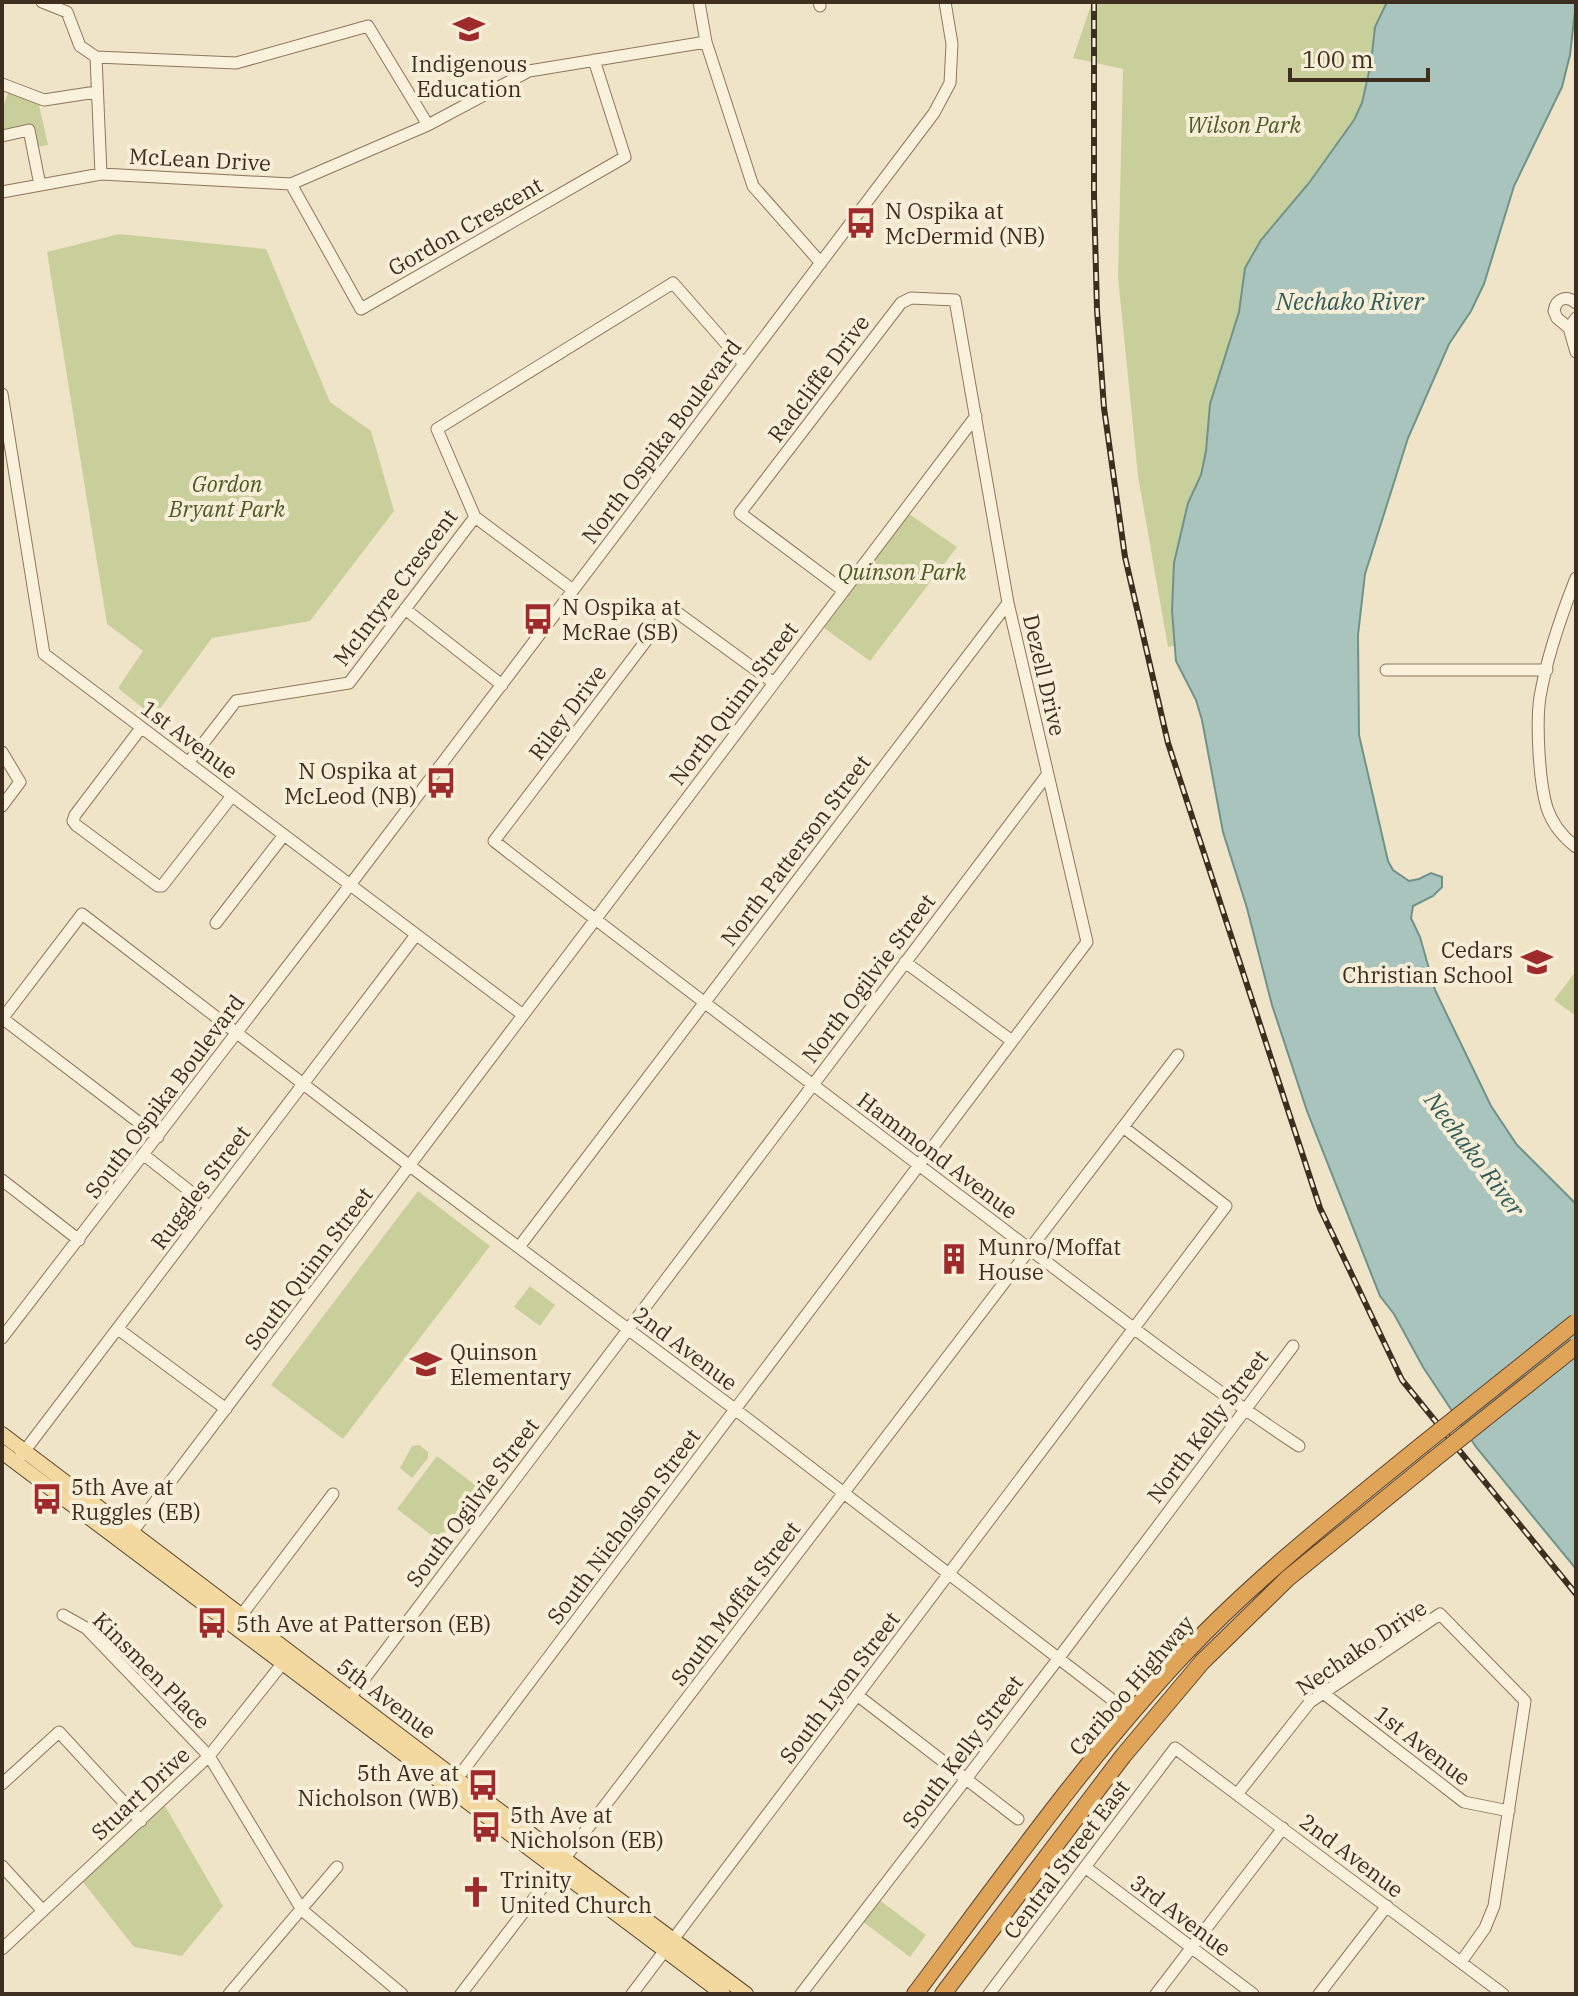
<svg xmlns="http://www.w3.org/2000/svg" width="1578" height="1996" viewBox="0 0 1578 1996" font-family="'IBM Plex Serif',serif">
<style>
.green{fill:#c9cf9b}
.water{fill:#a9c4bc;stroke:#6f938a;stroke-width:2}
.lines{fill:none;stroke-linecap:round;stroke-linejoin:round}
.minor-casing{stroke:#8d765c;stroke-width:13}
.major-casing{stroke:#5b4430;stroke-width:16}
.highway-casing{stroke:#5b4430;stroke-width:18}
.minor{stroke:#faf1dc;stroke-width:11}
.major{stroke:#f3d9a0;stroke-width:14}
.highway{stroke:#e0a458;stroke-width:16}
.rail-casing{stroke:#3d2e20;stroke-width:6}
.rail{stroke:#f7eed8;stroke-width:3;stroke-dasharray:9;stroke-linecap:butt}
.highway-bridge-casing{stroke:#5b4430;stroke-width:18;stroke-linecap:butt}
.highway-bridge{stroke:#e0a458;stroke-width:16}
.labels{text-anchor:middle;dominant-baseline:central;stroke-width:8;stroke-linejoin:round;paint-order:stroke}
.poi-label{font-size:22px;fill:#3d2e20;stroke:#f7eed8;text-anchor:start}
.park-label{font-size:22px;font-style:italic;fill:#4d5a26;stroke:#f7eed8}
.street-label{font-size:22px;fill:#3d2e20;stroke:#f7eed8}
.water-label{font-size:24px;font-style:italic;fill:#2f5d5a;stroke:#f7eed8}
</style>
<rect width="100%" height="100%" fill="#f0e4c8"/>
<path class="green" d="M 1092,2 L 1427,2 L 1191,643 L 1168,647 L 1138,476 L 1118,277 L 1123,69 L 1073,58 Z
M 8,93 L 39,105 L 48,145 L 37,147 L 23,126 L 2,129 L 2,110 Z
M 119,234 L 266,249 L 330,402 L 371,431 L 394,511 L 310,621 L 212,638 L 154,717 L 118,688 L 143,651 L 107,624 L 47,252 Z
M 909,514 L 957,547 L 870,661 L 824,628 Z
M 1576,971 L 1576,1016 L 1554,1000 Z
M 418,1191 L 490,1246 L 343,1439 L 271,1385 Z
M 530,1286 L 555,1305 L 540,1326 L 514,1307 Z
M 419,1445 L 428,1452 L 428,1458 L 412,1478 L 400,1468 L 412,1446 Z
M 437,1456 L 479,1488 L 439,1541 L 397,1509 Z
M 165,1806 L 223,1906 L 182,1956 L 134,1947 L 83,1882 Z
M 878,1899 L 926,1935 L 910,1957 L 862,1921 Z"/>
<path class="water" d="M 1387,2 L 1576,2 L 1570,55 L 1562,87 L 1514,186 L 1484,284 L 1471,311 L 1449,344 L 1408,438 L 1365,574 L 1358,635 L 1359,735 L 1388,861 L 1393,870 L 1409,881 L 1419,879 L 1431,873 L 1442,877 L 1442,887 L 1433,896 L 1413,906 L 1411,918 L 1420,937 L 1435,990 L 1491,1106 L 1517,1145 L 1576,1204 L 1576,1569 L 1476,1447 L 1423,1367 L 1394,1314 L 1380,1296 L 1307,1111 L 1272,1005 L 1247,908 L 1223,832 L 1202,720 L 1196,700 L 1176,661 L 1172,611 L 1174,563 L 1188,503 L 1201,475 L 1206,451 L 1210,404 L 1239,312 L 1245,268 L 1261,240 L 1309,183 L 1354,120 L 1362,103 L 1371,63 L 1375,27 Z"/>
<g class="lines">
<defs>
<path id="minor" d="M 42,2 L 67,12 L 80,46 L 96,57
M 699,2 L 706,42 L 753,186 L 821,263
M 819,2 L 820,6
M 96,57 L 236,63 L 368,26 L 428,125
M 96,57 L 101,174
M 2,84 L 44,100 L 96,92
M 2,136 L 29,130 L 40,185
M 291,184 L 361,309 L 625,157 L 594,60
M 2,192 L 101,174 L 291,184 L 428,125 L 529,71 L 706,42
M 1576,303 C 1567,295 1556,298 1554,311 L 1557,318 L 1569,328 L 1576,352
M 1569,328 L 1576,318
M 2,394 L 44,654 L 523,1015
M 1576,578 C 1561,616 1547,656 1540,697 C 1536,723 1539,782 1547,808 C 1552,823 1563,837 1576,847
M 573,590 L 475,517 L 437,429 L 673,283 L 744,364
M 405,609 L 502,685
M 1386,670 L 1547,670
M 774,683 L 671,608 L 494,841 C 647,960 803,1077 957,1194 C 1070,1279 1181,1368 1299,1446
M 141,728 L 75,815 L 73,821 L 76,825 L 158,886 L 162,886 L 232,796
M 2,752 L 20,782 L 2,806
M 188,763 L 236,701 L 349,683 L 475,517
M 216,923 L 284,835
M 905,962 L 1012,1041
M 2,1018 L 158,1137
M 2,1019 L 82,914 L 410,1166 L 736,1410 L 1110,1698
M 144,1155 L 210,1207
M 2,1180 L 79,1240
M 519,1247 L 1008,603
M 118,1329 L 226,1409
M 2,1338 L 350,885 L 934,113 L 950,83 L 952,44 L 945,2
M 20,1457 L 416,935
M 127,1539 L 976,416
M 63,1615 L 86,1628 L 209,1756 L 302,1910 L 402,1994
M 237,1621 L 333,1494
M 1322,1692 L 1464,1802 L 1509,1811
M 857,1695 L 1018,1819
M 346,1703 L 1047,775
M 2,1784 L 59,1732 L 141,1821
M 453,1784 L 1087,942 L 1008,603 L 955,300 L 911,298 L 901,303 L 740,513 L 844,591
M 1238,1793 L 1310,1702 L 1440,1614 L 1525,1701 L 1494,1906 L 1485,1928 L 1461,1962
M 2,1866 L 43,1911
M 1085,1867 L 1253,1994
M 2,1949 L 209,1756 L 286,1659
M 229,1994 L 337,1867
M 461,1994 L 1178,1055
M 632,1994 L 1226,1206 L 1123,1127
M 801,1994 L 1058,1659 L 1293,1346
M 989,1994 L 1175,1748 L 1503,1994
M 1156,1994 L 1283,1828
M 1319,1994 L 1387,1906"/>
<path id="major" d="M 2,1434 L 457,1779 L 746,1994
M 2,1452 L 723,1994"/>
<path id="highway" d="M 915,1994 C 1002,1878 1086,1758 1186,1652 C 1258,1576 1341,1511 1422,1445
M 943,1994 L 1123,1756 L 1202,1662 L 1288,1578 L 1433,1460"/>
</defs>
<use href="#minor" class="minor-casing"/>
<use href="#major" class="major-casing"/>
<use href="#highway" class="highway-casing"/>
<use href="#minor" class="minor"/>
<use href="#major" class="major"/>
<use href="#highway" class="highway"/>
<defs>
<path id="rail" d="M 1094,2 L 1094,197 L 1097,310 L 1104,408 L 1125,557 L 1168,743 L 1320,1208 L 1402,1380 L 1576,1594"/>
</defs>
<use href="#rail" class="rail-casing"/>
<use href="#rail" class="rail"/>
<defs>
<path id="highway-bridge" d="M 1422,1445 L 1576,1322
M 1433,1460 L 1576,1346"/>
</defs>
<use href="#highway-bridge" class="highway-bridge-casing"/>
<use href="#highway-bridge" class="highway-bridge"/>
</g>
<defs>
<symbol id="school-bare" viewBox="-9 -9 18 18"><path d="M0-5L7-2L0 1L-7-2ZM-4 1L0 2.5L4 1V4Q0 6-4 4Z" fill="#9e2a2b" stroke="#f7eed8" stroke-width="2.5" paint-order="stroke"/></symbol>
<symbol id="bus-bare" viewBox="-9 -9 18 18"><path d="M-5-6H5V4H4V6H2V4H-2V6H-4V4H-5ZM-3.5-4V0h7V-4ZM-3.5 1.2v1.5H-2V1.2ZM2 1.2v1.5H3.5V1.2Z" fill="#9e2a2b" stroke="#f7eed8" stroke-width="2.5" paint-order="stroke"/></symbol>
<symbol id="building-bare" viewBox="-9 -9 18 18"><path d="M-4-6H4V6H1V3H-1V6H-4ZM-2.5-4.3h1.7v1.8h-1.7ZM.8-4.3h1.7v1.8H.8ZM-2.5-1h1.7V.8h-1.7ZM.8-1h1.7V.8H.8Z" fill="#9e2a2b" stroke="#f7eed8" stroke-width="2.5" paint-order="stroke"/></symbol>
<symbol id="church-bare" viewBox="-9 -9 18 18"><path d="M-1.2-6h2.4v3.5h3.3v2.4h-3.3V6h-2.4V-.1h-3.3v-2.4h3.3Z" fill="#9e2a2b" stroke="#f7eed8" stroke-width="2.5" paint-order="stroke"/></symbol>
</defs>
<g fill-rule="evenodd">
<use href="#school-bare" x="447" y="7" width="44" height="44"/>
<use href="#bus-bare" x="839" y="201" width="44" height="44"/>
<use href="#bus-bare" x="516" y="597" width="44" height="44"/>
<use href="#bus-bare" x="419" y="761" width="44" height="44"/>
<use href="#school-bare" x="1515" y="940" width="44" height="44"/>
<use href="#building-bare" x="932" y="1237" width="44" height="44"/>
<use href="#school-bare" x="404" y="1342" width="44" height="44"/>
<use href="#bus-bare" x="25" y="1477" width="44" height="44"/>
<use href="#bus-bare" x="190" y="1601" width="44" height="44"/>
<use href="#bus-bare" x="461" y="1763" width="44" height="44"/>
<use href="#bus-bare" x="464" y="1805" width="44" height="44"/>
<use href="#church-bare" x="454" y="1870" width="44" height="44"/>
</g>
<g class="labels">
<g class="poi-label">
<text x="469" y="63" text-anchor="middle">Indigenous<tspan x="469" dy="25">Education</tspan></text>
<text x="885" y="210">N Ospika at<tspan x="885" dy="25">McDermid (NB)</tspan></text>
<text x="562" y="606">N Ospika at<tspan x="562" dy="25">McRae (SB)</tspan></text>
<text x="417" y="770" text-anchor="end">N Ospika at<tspan x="417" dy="25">McLeod (NB)</tspan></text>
<text x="1513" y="949" text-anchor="end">Cedars<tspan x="1513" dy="25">Christian School</tspan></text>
<text x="978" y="1246">Munro/Moffat<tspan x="978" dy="25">House</tspan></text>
<text x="450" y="1351">Quinson<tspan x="450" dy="25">Elementary</tspan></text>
<text x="71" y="1486">5th Ave at<tspan x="71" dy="25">Ruggles (EB)</tspan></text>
<text x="236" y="1623">5th Ave at Patterson (EB)</text>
<text x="459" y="1772" text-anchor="end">5th Ave at<tspan x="459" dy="25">Nicholson (WB)</tspan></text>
<text x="510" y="1814">5th Ave at<tspan x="510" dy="25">Nicholson (EB)</tspan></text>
<text x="500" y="1879">Trinity<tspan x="500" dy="25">United Church</tspan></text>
</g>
<g class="park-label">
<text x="1244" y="124">Wilson Park</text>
<text x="227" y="483">Gordon<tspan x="227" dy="25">Bryant Park</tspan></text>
<text x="902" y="571">Quinson Park</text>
</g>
<g class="street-label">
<text transform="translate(200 159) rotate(3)">McLean Drive</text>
<text transform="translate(465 226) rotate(-30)">Gordon Crescent</text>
<text transform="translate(818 378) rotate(-53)">Radcliffe Drive</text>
<text transform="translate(661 441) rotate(-53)">North Ospika Boulevard</text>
<text transform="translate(395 587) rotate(-53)">McIntyre Crescent</text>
<text transform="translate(1045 675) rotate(77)">Dezell Drive</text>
<text transform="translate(733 703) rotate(-53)">North Quinn Street</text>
<text transform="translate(567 712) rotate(-53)">Riley Drive</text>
<text transform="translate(190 739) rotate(37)">1st Avenue</text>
<text transform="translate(795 850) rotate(-53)">North Patterson Street</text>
<text transform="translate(868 978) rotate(-53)">North Ogilvie Street</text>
<text transform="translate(164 1096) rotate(-53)">South Ospika Boulevard</text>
<text transform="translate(938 1155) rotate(37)">Hammond Avenue</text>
<text transform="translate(200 1187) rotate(-53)">Ruggles Street</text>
<text transform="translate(308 1268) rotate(-53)">South Quinn Street</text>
<text transform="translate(686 1348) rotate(37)">2nd Avenue</text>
<text transform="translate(1207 1426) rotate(-53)">North Kelly Street</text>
<text transform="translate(472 1502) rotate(-53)">South Ogilvie Street</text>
<text transform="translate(623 1526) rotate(-53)">South Nicholson Street</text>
<text transform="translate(735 1603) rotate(-53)">South Moffat Street</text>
<text transform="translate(1361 1647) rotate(-34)">Nechako Drive</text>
<text transform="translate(152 1670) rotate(45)">Kinsmen Place</text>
<text transform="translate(1131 1685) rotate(-49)">Cariboo Highway</text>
<text transform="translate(839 1687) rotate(-53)">South Lyon Street</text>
<text transform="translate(387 1698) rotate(37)">5th Avenue</text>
<text transform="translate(1423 1745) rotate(38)">1st Avenue</text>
<text transform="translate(962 1751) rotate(-53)">South Kelly Street</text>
<text transform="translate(140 1793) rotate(-43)">Stuart Drive</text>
<text transform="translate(1352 1855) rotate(37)">2nd Avenue</text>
<text transform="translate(1066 1859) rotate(-53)">Central Street East</text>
<text transform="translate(1181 1915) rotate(37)">3rd Avenue</text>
</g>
<g class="water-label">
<text x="1350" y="301">Nechako River</text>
<text transform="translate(1475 1154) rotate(53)">Nechako River</text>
</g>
</g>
<rect width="1578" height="1996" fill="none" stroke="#3d2e20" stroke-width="8"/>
<path d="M1290 68v12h138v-12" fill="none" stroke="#3d2e20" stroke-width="4"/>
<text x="1302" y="68" font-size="24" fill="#3d2e20" stroke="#f7eed8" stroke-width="6" paint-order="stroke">100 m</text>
</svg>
